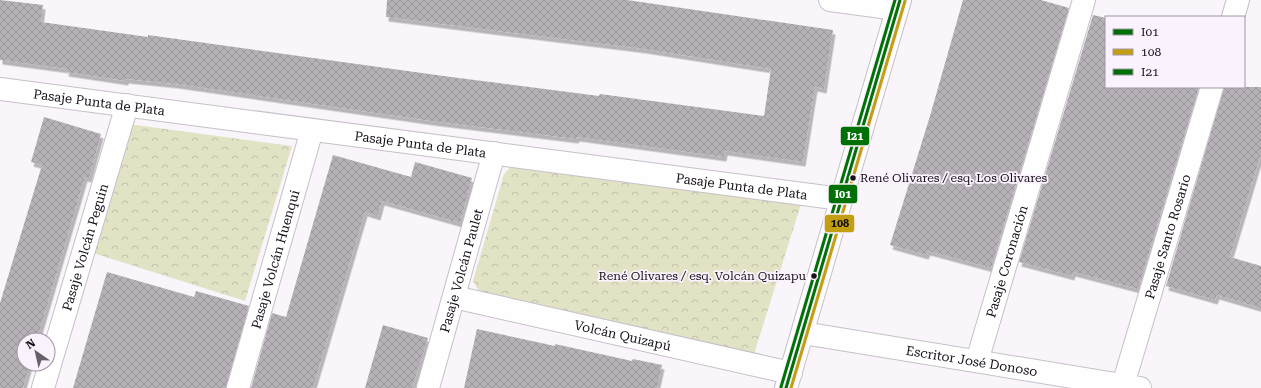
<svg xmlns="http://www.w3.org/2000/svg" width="1261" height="388" viewBox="0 0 1261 388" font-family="'Roboto Serif',serif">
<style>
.forest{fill:url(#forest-crowns)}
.building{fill:url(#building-cross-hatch);filter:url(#shadow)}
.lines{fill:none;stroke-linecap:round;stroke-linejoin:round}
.minor-casing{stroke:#c6c1c8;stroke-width:24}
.tertiary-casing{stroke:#c6c1c8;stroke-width:24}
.minor{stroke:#fefefe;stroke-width:22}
.tertiary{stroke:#fefefe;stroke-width:22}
.bus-1-casing{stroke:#faf2fd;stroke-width:6}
.bus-2-casing{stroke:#faf2fd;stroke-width:6}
.bus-3-casing{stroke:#faf2fd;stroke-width:6}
.bus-1{stroke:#007106;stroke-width:3}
.bus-2{stroke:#c39e10;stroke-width:3}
.bus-3{stroke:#007106;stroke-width:3}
.bus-dot{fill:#18111b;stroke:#faf2fd;stroke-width:1.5}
.labels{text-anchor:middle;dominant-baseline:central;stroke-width:3.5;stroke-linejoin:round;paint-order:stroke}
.bus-label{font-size:12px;fill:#18111b;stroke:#faf2fd;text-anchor:start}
.street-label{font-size:13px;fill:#18111b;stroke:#faf2fd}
.line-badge{stroke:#faf2fd;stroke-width:1.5}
.badge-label{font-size:11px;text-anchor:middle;font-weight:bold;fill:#fff}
.pale-badge-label{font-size:11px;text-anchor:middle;font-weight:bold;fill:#111}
</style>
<defs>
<pattern id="forest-crowns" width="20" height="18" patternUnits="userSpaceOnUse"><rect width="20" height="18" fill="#e2e2c5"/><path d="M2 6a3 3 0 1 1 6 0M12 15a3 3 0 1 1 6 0" fill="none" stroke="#c1c1a9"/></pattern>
<pattern id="building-cross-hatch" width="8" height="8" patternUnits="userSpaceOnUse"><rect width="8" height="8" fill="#b6b1b7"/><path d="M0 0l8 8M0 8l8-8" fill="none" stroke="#9c979d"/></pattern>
<filter id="shadow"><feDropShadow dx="2.5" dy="4.5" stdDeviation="0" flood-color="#0004"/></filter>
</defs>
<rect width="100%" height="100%" fill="#f9f5fa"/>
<path class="forest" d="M 128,124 L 292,146 L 245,301 L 93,253 Z
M 515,162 L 803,198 L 754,354 L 480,293 L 473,281 L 504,174 Z"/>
<path class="building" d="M 0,0 L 43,5 L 41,22 L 148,37 L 148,35 L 451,77 L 599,96 L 600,94 L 764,116 L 771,69 L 644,49 L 386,17 L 387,0 L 627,0 L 833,30 L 824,89 L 815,87 L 803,162 L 725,151 L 724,157 L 577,137 L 576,139 L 431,121 L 176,84 L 126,79 L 126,81 L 66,72 L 67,69 L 0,60 Z
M 963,0 L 1041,0 L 1069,8 L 991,268 L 928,251 L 926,255 L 890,245 L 930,116 Z
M 1093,15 L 1106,18 L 1106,87 L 1199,87 L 1138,289 L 1073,272 L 1072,276 L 1019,262 Z
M 1224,87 L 1261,87 L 1261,154 L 1230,257 L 1261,266 L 1261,308 L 1217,295 L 1215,300 L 1166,286 Z
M 44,117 L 101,134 L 89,178 L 85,177 L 37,340 L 24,340 L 24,364 L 30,364 L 23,388 L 0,388 L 0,303 L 42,165 L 31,162 Z
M 333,155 L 411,177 L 415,162 L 472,178 L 460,223 L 382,201 L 378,216 L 365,212 L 313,388 L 251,388 L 272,313 L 286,317 Z
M 107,272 L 194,297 L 196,291 L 249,306 L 226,388 L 73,388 Z
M 383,325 L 428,338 L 412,388 L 365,388 Z
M 477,329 L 555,346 L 555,344 L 632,361 L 633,359 L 662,365 L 657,388 L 464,388 Z"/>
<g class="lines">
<defs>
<g id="minor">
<path d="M 830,0 L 897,9"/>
<path d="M 1233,17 L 1238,0"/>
<path id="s1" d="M 0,89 L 841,199"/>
<path id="s2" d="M 454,297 L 791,373"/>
<path id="s3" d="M 803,333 L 1140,388"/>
<path id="s4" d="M 977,361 L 1084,0"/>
<path id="s5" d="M 1123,385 L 1212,87"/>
<path id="s6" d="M 43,388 L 127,105"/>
<path id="s7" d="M 238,388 L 312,130"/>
<path id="s8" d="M 428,388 L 494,153"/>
</g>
<path id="tertiary" d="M 786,388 L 900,0"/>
</defs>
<use href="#minor" class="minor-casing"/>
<use href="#tertiary" class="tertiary-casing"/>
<use href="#minor" class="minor"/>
<use href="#tertiary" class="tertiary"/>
<defs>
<path id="bus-1" d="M 786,388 L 900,0"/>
<path id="bus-2" d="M 791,388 L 905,1"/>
<path id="bus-3" d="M 781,387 L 895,0"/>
</defs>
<use href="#bus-1" class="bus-1-casing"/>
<use href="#bus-2" class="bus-2-casing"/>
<use href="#bus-3" class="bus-3-casing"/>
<use href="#bus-1" class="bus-1"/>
<use href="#bus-2" class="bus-2"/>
<use href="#bus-3" class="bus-3"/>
</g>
<g class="bus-dot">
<circle cx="853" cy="178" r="3.5"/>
<circle cx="814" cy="276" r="3.5"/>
</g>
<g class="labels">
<g class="bus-label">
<text x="860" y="178">René Olivares / esq. Los Olivares</text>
<text x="806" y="276" text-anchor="end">René Olivares / esq. Volcán Quizapu</text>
</g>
<g class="street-label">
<text stroke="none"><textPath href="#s1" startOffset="100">Pasaje Punta de Plata</textPath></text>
<text stroke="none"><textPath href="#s1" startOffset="424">Pasaje Punta de Plata</textPath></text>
<text stroke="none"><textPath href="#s1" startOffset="748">Pasaje Punta de Plata</textPath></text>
<text stroke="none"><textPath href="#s5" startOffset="155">Pasaje Santo Rosario</textPath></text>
<text stroke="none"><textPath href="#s6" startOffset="147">Pasaje Volcán Peguin</textPath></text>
<text stroke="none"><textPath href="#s7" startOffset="134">Pasaje Volcán Huenqui</textPath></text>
<text stroke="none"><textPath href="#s4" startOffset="104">Pasaje Coronación</textPath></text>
<text stroke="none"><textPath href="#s8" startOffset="122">Pasaje Volcán Paulet</textPath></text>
<text stroke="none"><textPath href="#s2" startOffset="173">Volcán Quizapú</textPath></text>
<text stroke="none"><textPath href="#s3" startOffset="171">Escritor José Donoso</textPath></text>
</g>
</g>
<g class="line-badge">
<rect x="840" y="126" width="30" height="20" rx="4" fill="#007106"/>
<rect x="828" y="184" width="30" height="20" rx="4" fill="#007106"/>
<rect x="824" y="214" width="31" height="19" rx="4" fill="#c39e10"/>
</g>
<g class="badge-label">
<text x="855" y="140">I21</text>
<text x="843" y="198">I01</text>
</g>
<g class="pale-badge-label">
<text x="840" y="227">108</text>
</g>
<rect x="1105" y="16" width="140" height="72" fill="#faf2fd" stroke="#a098a3"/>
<rect x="1113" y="29" width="20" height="6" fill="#007106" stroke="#a098a3"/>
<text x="1141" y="36" font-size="12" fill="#18111b">I01</text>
<rect x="1113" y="49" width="20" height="6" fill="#c39e10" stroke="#a098a3"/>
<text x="1141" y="56" font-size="12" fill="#18111b">108</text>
<rect x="1113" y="69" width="20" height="6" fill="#007106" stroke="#a098a3"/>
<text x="1141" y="76" font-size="12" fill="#18111b">I21</text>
<g transform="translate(36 352) rotate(326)"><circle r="19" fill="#faf2fd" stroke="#a098a3"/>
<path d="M0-3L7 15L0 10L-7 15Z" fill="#676169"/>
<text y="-6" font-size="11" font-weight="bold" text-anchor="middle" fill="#18111b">N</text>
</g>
</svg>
